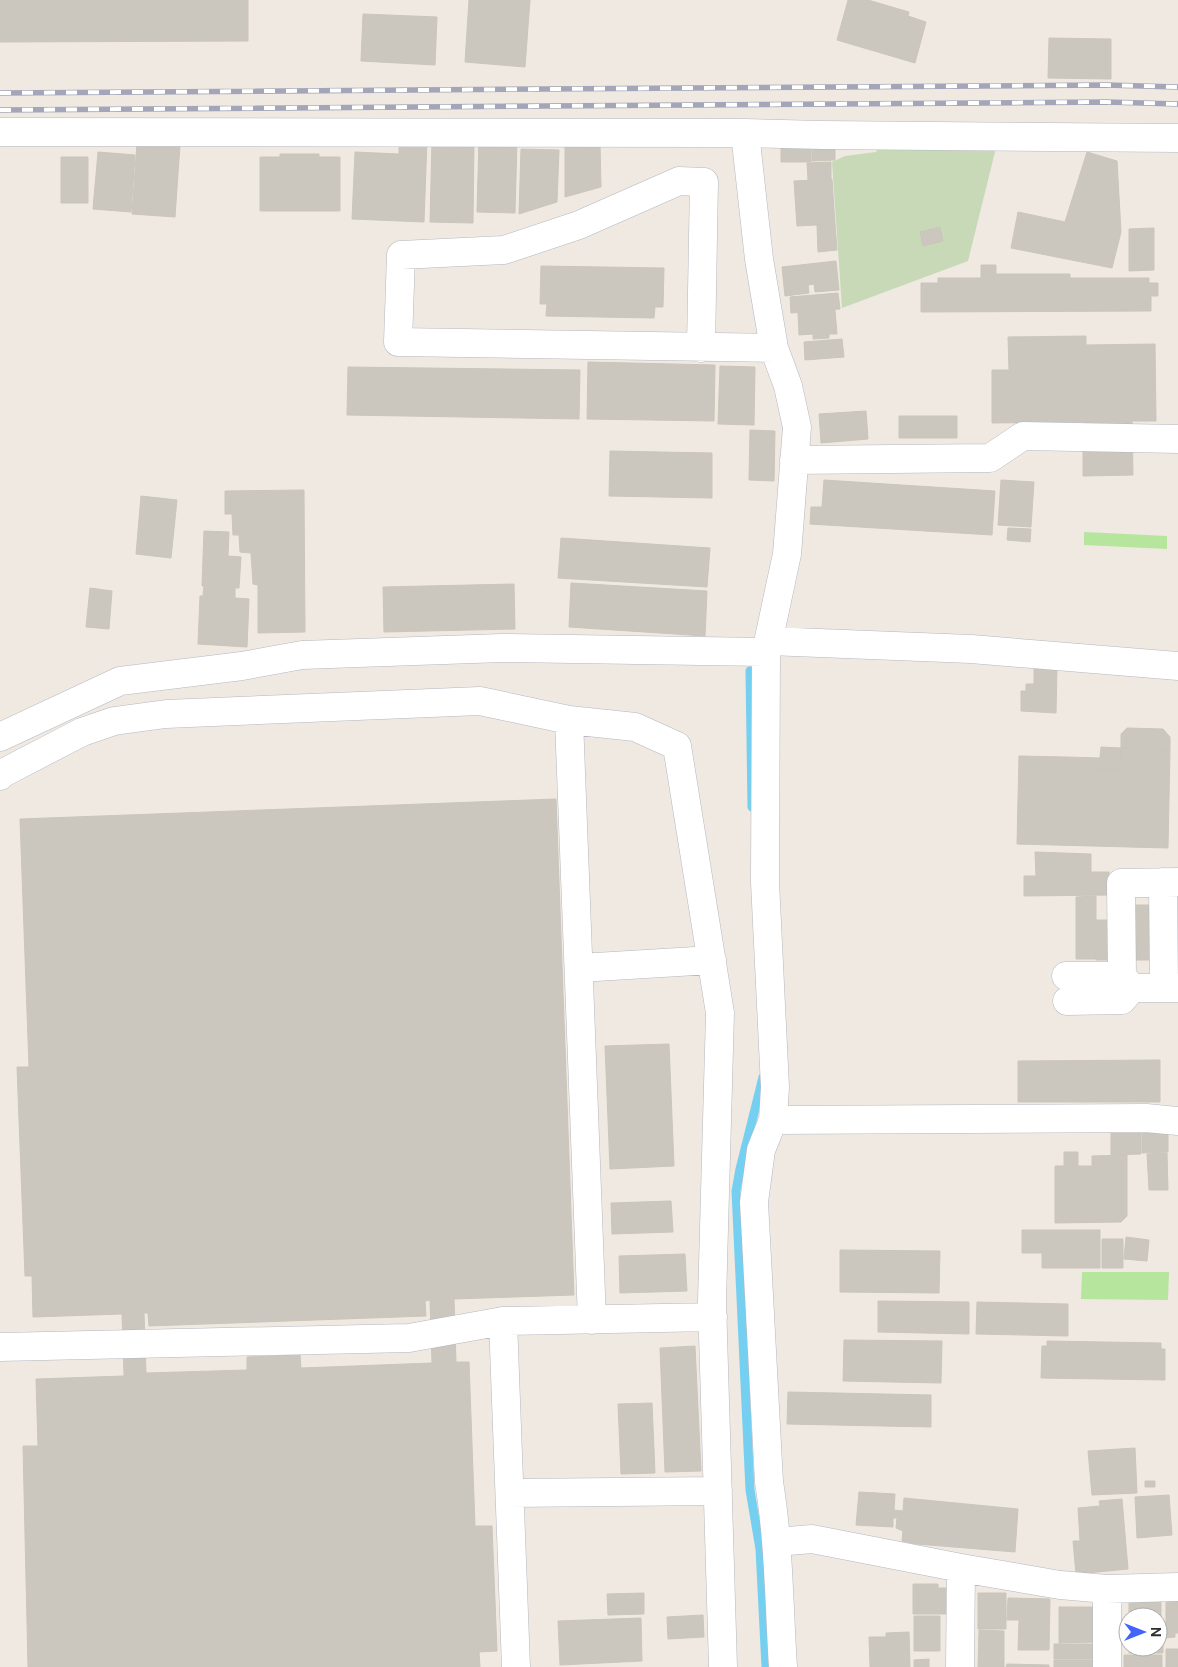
<svg xmlns="http://www.w3.org/2000/svg" width="1178" height="1667" viewBox="0 0 1178 1667" font-family="'DM Sans',sans-serif">
<style>
.green{fill:#b6e59e}
.cemetery{fill:#c8d9b8}
.lines{fill:none;stroke-linecap:round;stroke-linejoin:round}
.stream{stroke:#75cff0;stroke-width:9}
.building{fill:#cbc7bf;stroke:#cbc5ba;fill-rule:evenodd}
.minor-casing{stroke:#b4b7c1;stroke-width:29}
.minor{stroke:#fff;stroke-width:28}
.rail-casing{stroke:#a3a6b8;stroke-width:5.5}
.rail{stroke:#fff;stroke-width:4;stroke-dasharray:11;stroke-linecap:butt}
</style>
<rect width="100%" height="100%" fill="#efe9e1"/>
<path class="green" d="M 1084,532 L 1167,536 L 1167,549 L 1084,545 Z
M 1082,1272 L 1169,1272 L 1168,1300 L 1081,1299 Z"/>
<path class="cemetery" d="M 879,146 L 996,148 L 968,261 L 842,308 L 832,162 L 845,156 L 876,152 Z"/>
<g class="lines">
<path class="stream" d="M 750,671 L 752,807
M 763,1077 L 740,1169 L 736,1191 L 750,1490 L 760,1549 L 766,1667"/>
</g>
<path class="building" d="M 0,0 L 248,0 L 248,41 L 0,42 Z
M 469,0 L 530,0 L 525,67 L 465,62 Z
M 848,0 L 868,0 L 909,12 L 908,16 L 926,22 L 915,63 L 837,40 Z
M 363,14 L 437,17 L 435,65 L 361,61 Z
M 1049,38 L 1111,39 L 1111,79 L 1048,78 Z
M 399,139 L 427,140 L 424,222 L 352,219 L 355,152 L 399,154 Z
M 479,139 L 517,140 L 515,213 L 477,212 Z
M 432,141 L 474,141 L 473,223 L 430,222 Z
M 137,143 L 180,145 L 175,217 L 132,214 Z
M 565,144 L 600,144 L 601,187 L 565,197 Z
M 781,144 L 811,144 L 811,162 L 781,162 Z
M 812,145 L 835,145 L 835,160 L 812,161 Z
M 521,149 L 559,150 L 557,202 L 519,214 Z
M 98,152 L 135,155 L 131,212 L 93,209 Z
M 1087,152 L 1117,161 L 1121,232 L 1112,268 L 1011,248 L 1018,212 L 1065,222 Z
M 280,154 L 319,154 L 319,157 L 340,157 L 340,211 L 260,211 L 260,157 L 280,157 Z
M 61,157 L 88,157 L 88,203 L 61,203 Z
M 831,162 L 831,179 L 808,180 L 807,163 Z
M 832,179 L 835,224 L 797,226 L 794,181 Z
M 835,224 L 837,250 L 818,252 L 817,225 Z
M 940,227 L 943,241 L 923,246 L 920,232 Z
M 1154,228 L 1154,270 L 1129,271 L 1129,229 Z
M 836,261 L 839,290 L 815,292 L 814,284 L 808,285 L 809,293 L 785,296 L 782,267 Z
M 981,265 L 996,265 L 996,274 L 1070,274 L 1070,278 L 1149,278 L 1149,283 L 1158,283 L 1158,296 L 1151,296 L 1151,311 L 921,312 L 921,283 L 938,283 L 938,278 L 981,278 Z
M 541,266 L 664,268 L 663,307 L 655,307 L 654,318 L 546,316 L 547,304 L 540,304 Z
M 838,293 L 840,309 L 791,313 L 790,297 Z
M 835,310 L 837,334 L 829,334 L 829,338 L 813,339 L 813,334 L 799,335 L 798,313 Z
M 1086,336 L 1086,345 L 1155,344 L 1156,421 L 1132,421 L 1133,475 L 1083,476 L 1083,422 L 992,423 L 992,370 L 1009,370 L 1008,337 Z
M 842,339 L 844,357 L 805,360 L 804,342 Z
M 588,362 L 715,365 L 714,421 L 587,419 Z
M 720,366 L 755,367 L 754,425 L 718,424 Z
M 348,367 L 580,370 L 579,419 L 347,415 Z
M 866,411 L 868,439 L 821,443 L 819,414 Z
M 899,416 L 957,416 L 957,438 L 899,438 Z
M 750,430 L 775,431 L 774,481 L 749,480 Z
M 610,451 L 712,453 L 712,498 L 609,496 Z
M 824,480 L 995,491 L 992,535 L 810,524 L 811,507 L 822,507 Z
M 1001,480 L 1034,482 L 1031,527 L 998,525 Z
M 304,490 L 305,632 L 258,633 L 258,585 L 253,584 L 251,553 L 240,552 L 239,535 L 233,535 L 232,514 L 225,514 L 225,491 Z
M 141,496 L 177,500 L 171,558 L 136,554 Z
M 1008,528 L 1031,529 L 1030,542 L 1007,540 Z
M 204,531 L 229,532 L 228,556 L 241,557 L 239,588 L 235,588 L 235,598 L 249,599 L 247,647 L 198,644 L 200,596 L 203,596 L 204,586 L 202,586 Z
M 561,538 L 710,548 L 707,587 L 558,578 Z
M 571,583 L 707,591 L 705,636 L 569,627 Z
M 514,584 L 515,629 L 384,632 L 383,587 Z
M 90,588 L 112,591 L 109,629 L 86,627 Z
M 1034,666 L 1057,667 L 1056,713 L 1021,711 L 1021,691 L 1026,691 L 1026,684 L 1034,684 Z
M 1127,728 L 1163,729 L 1170,737 L 1170,750 L 1121,748 L 1121,734 Z
M 1101,747 L 1121,748 L 1120,769 L 1065,768 L 1066,757 L 1100,758 Z
M 1121,748 L 1170,750 L 1168,848 L 1017,844 L 1019,756 L 1066,757 L 1065,768 L 1120,769 Z
M 556,799 L 574,1295 L 454,1299 L 456,1362 L 469,1362 L 475,1526 L 492,1526 L 497,1651 L 479,1652 L 480,1667 L 28,1667 L 23,1446 L 38,1446 L 36,1379 L 124,1376 L 124,1374 L 122,1314 L 33,1317 L 32,1276 L 25,1276 L 17,1067 L 29,1067 L 20,819 ZM 430,1300 L 432,1363 L 301,1368 L 300,1355 L 247,1357 L 247,1370 L 146,1373 L 144,1313 L 148,1313 L 149,1326 L 426,1316 L 425,1301 Z
M 1035,852 L 1091,854 L 1091,872 L 1109,872 L 1109,895 L 1024,896 L 1024,876 L 1036,876 Z
M 1096,896 L 1096,959 L 1076,959 L 1076,897 Z
M 1109,905 L 1169,905 L 1170,960 L 1096,960 L 1096,920 L 1109,920 Z
M 669,1044 L 674,1166 L 610,1169 L 605,1046 Z
M 1160,1060 L 1160,1102 L 1018,1102 L 1018,1061 Z
M 1111,1133 L 1141,1133 L 1141,1154 L 1111,1155 Z
M 1142,1133 L 1168,1133 L 1168,1152 L 1142,1153 Z
M 1064,1152 L 1078,1152 L 1078,1166 L 1092,1166 L 1092,1156 L 1127,1155 L 1127,1216 L 1121,1222 L 1055,1223 L 1055,1166 L 1064,1166 Z
M 1167,1153 L 1168,1190 L 1149,1190 L 1147,1154 Z
M 671,1201 L 673,1232 L 612,1234 L 611,1203 Z
M 1022,1230 L 1100,1230 L 1100,1268 L 1042,1268 L 1042,1253 L 1022,1253 Z
M 1126,1237 L 1149,1240 L 1147,1261 L 1124,1259 Z
M 1102,1239 L 1123,1239 L 1123,1268 L 1102,1268 Z
M 840,1250 L 940,1251 L 939,1293 L 840,1292 Z
M 685,1254 L 687,1291 L 620,1293 L 619,1256 Z
M 878,1301 L 969,1302 L 969,1334 L 878,1332 Z
M 977,1302 L 1068,1304 L 1068,1336 L 976,1334 Z
M 844,1340 L 942,1341 L 941,1383 L 843,1381 Z
M 1047,1341 L 1161,1343 L 1161,1349 L 1165,1349 L 1165,1380 L 1041,1378 L 1042,1346 L 1047,1346 Z
M 695,1346 L 701,1471 L 665,1472 L 660,1348 Z
M 788,1392 L 931,1395 L 931,1427 L 787,1424 Z
M 652,1403 L 655,1473 L 621,1474 L 618,1404 Z
M 1135,1448 L 1137,1493 L 1092,1495 L 1088,1451 Z
M 1145,1481 L 1155,1481 L 1155,1487 L 1145,1487 Z
M 859,1492 L 895,1494 L 894,1510 L 903,1511 L 904,1498 L 1018,1509 L 1015,1552 L 917,1544 L 902,1541 L 903,1531 L 896,1528 L 897,1518 L 893,1518 L 893,1527 L 856,1525 Z
M 1169,1495 L 1172,1535 L 1137,1538 L 1135,1497 Z
M 1122,1499 L 1128,1569 L 1076,1574 L 1073,1541 L 1080,1541 L 1078,1508 L 1100,1506 L 1099,1501 Z
M 913,1584 L 938,1584 L 938,1588 L 946,1588 L 946,1614 L 913,1614 Z
M 644,1593 L 644,1614 L 608,1615 L 607,1594 Z
M 978,1593 L 1006,1593 L 1006,1629 L 978,1629 Z
M 1166,1597 L 1178,1597 L 1178,1633 L 1175,1633 L 1175,1637 L 1166,1638 Z
M 1008,1598 L 1050,1599 L 1049,1650 L 1018,1650 L 1019,1620 L 1007,1620 Z
M 1129,1598 L 1161,1598 L 1161,1619 L 1158,1619 L 1158,1617 L 1129,1617 Z
M 1059,1607 L 1097,1607 L 1097,1642 L 1059,1643 Z
M 703,1615 L 704,1637 L 668,1639 L 667,1617 Z
M 914,1616 L 940,1616 L 940,1651 L 914,1651 Z
M 641,1618 L 642,1661 L 560,1665 L 558,1621 Z
M 1158,1620 L 1163,1620 L 1163,1636 L 1158,1636 Z
M 979,1630 L 1004,1631 L 1004,1667 L 978,1667 Z
M 909,1632 L 910,1667 L 870,1667 L 869,1637 L 886,1637 L 886,1633 Z
M 1158,1637 L 1163,1637 L 1163,1653 L 1129,1653 L 1129,1647 L 1158,1647 Z
M 1054,1644 L 1093,1644 L 1093,1659 L 1054,1659 Z
M 1166,1649 L 1178,1649 L 1178,1667 L 1166,1667 Z
M 1124,1655 L 1162,1655 L 1162,1667 L 1124,1667 Z
M 929,1659 L 929,1667 L 914,1667 L 914,1660 Z
M 1054,1660 L 1093,1660 L 1093,1667 L 1054,1667 Z
M 1007,1664 L 1049,1665 L 1049,1667 L 1006,1667 Z"/>
<g class="lines">
<defs>
<path id="minor" d="M 0,132 L 745,133 L 823,135 L 1178,138
M 745,133 L 759,259 L 774,348 L 788,386 L 797,427 L 787,554 L 766,652 L 765,882 L 775,1087 L 773,1120 L 761,1150 L 754,1202 L 769,1482 C 779,1543 779,1605 783,1667
M 701,348 L 704,182 L 679,181 L 579,225 L 504,250 L 401,255 L 398,342 L 774,348
M 794,460 L 990,458 L 1023,436 L 1178,439
M 769,641 L 971,649 L 1178,666
M 569,720 L 592,1320
M 0,737 L 120,681 L 242,666 L 302,655 L 502,648 L 766,652
M 0,776 L 3,773 L 82,732 L 114,721 L 166,714 L 480,701 L 569,720 L 635,727 L 677,746 L 720,1013 L 712,1301 L 723,1667
M 1163,882 L 1164,988
M 1178,882 L 1121,883 L 1122,976 L 1132,988 L 1178,988
M 579,968 L 712,960
M 1066,976 L 1122,976
M 1067,1001 L 1122,1000 L 1132,988
M 773,1120 L 1146,1118 L 1178,1121
M 503,1321 L 516,1667
M 0,1347 L 409,1338 L 503,1321 L 713,1317
M 510,1493 L 718,1491
M 776,1542 L 812,1539 L 961,1568 L 1060,1585 L 1107,1589 L 1178,1587
M 960,1667 L 961,1568
M 1107,1667 L 1107,1589"/>
</defs>
<use href="#minor" class="minor-casing"/>
<use href="#minor" class="minor"/>
<defs>
<path id="rail" d="M 0,93 L 1106,85 L 1178,87
M 0,110 L 1106,102 L 1178,104"/>
</defs>
<use href="#rail" class="rail-casing"/>
<use href="#rail" class="rail"/>
</g>
<g transform="translate(1143 1632) rotate(90)"><circle r="24" fill="#ffffff" stroke="#ababab"/>
<path d="M0-4L9 19L0 12L-9 19Z" fill="#4264fb"/>
<text y="-8" font-size="14" font-weight="bold" text-anchor="middle" fill="#2e2e2e">N</text>
</g>
</svg>
